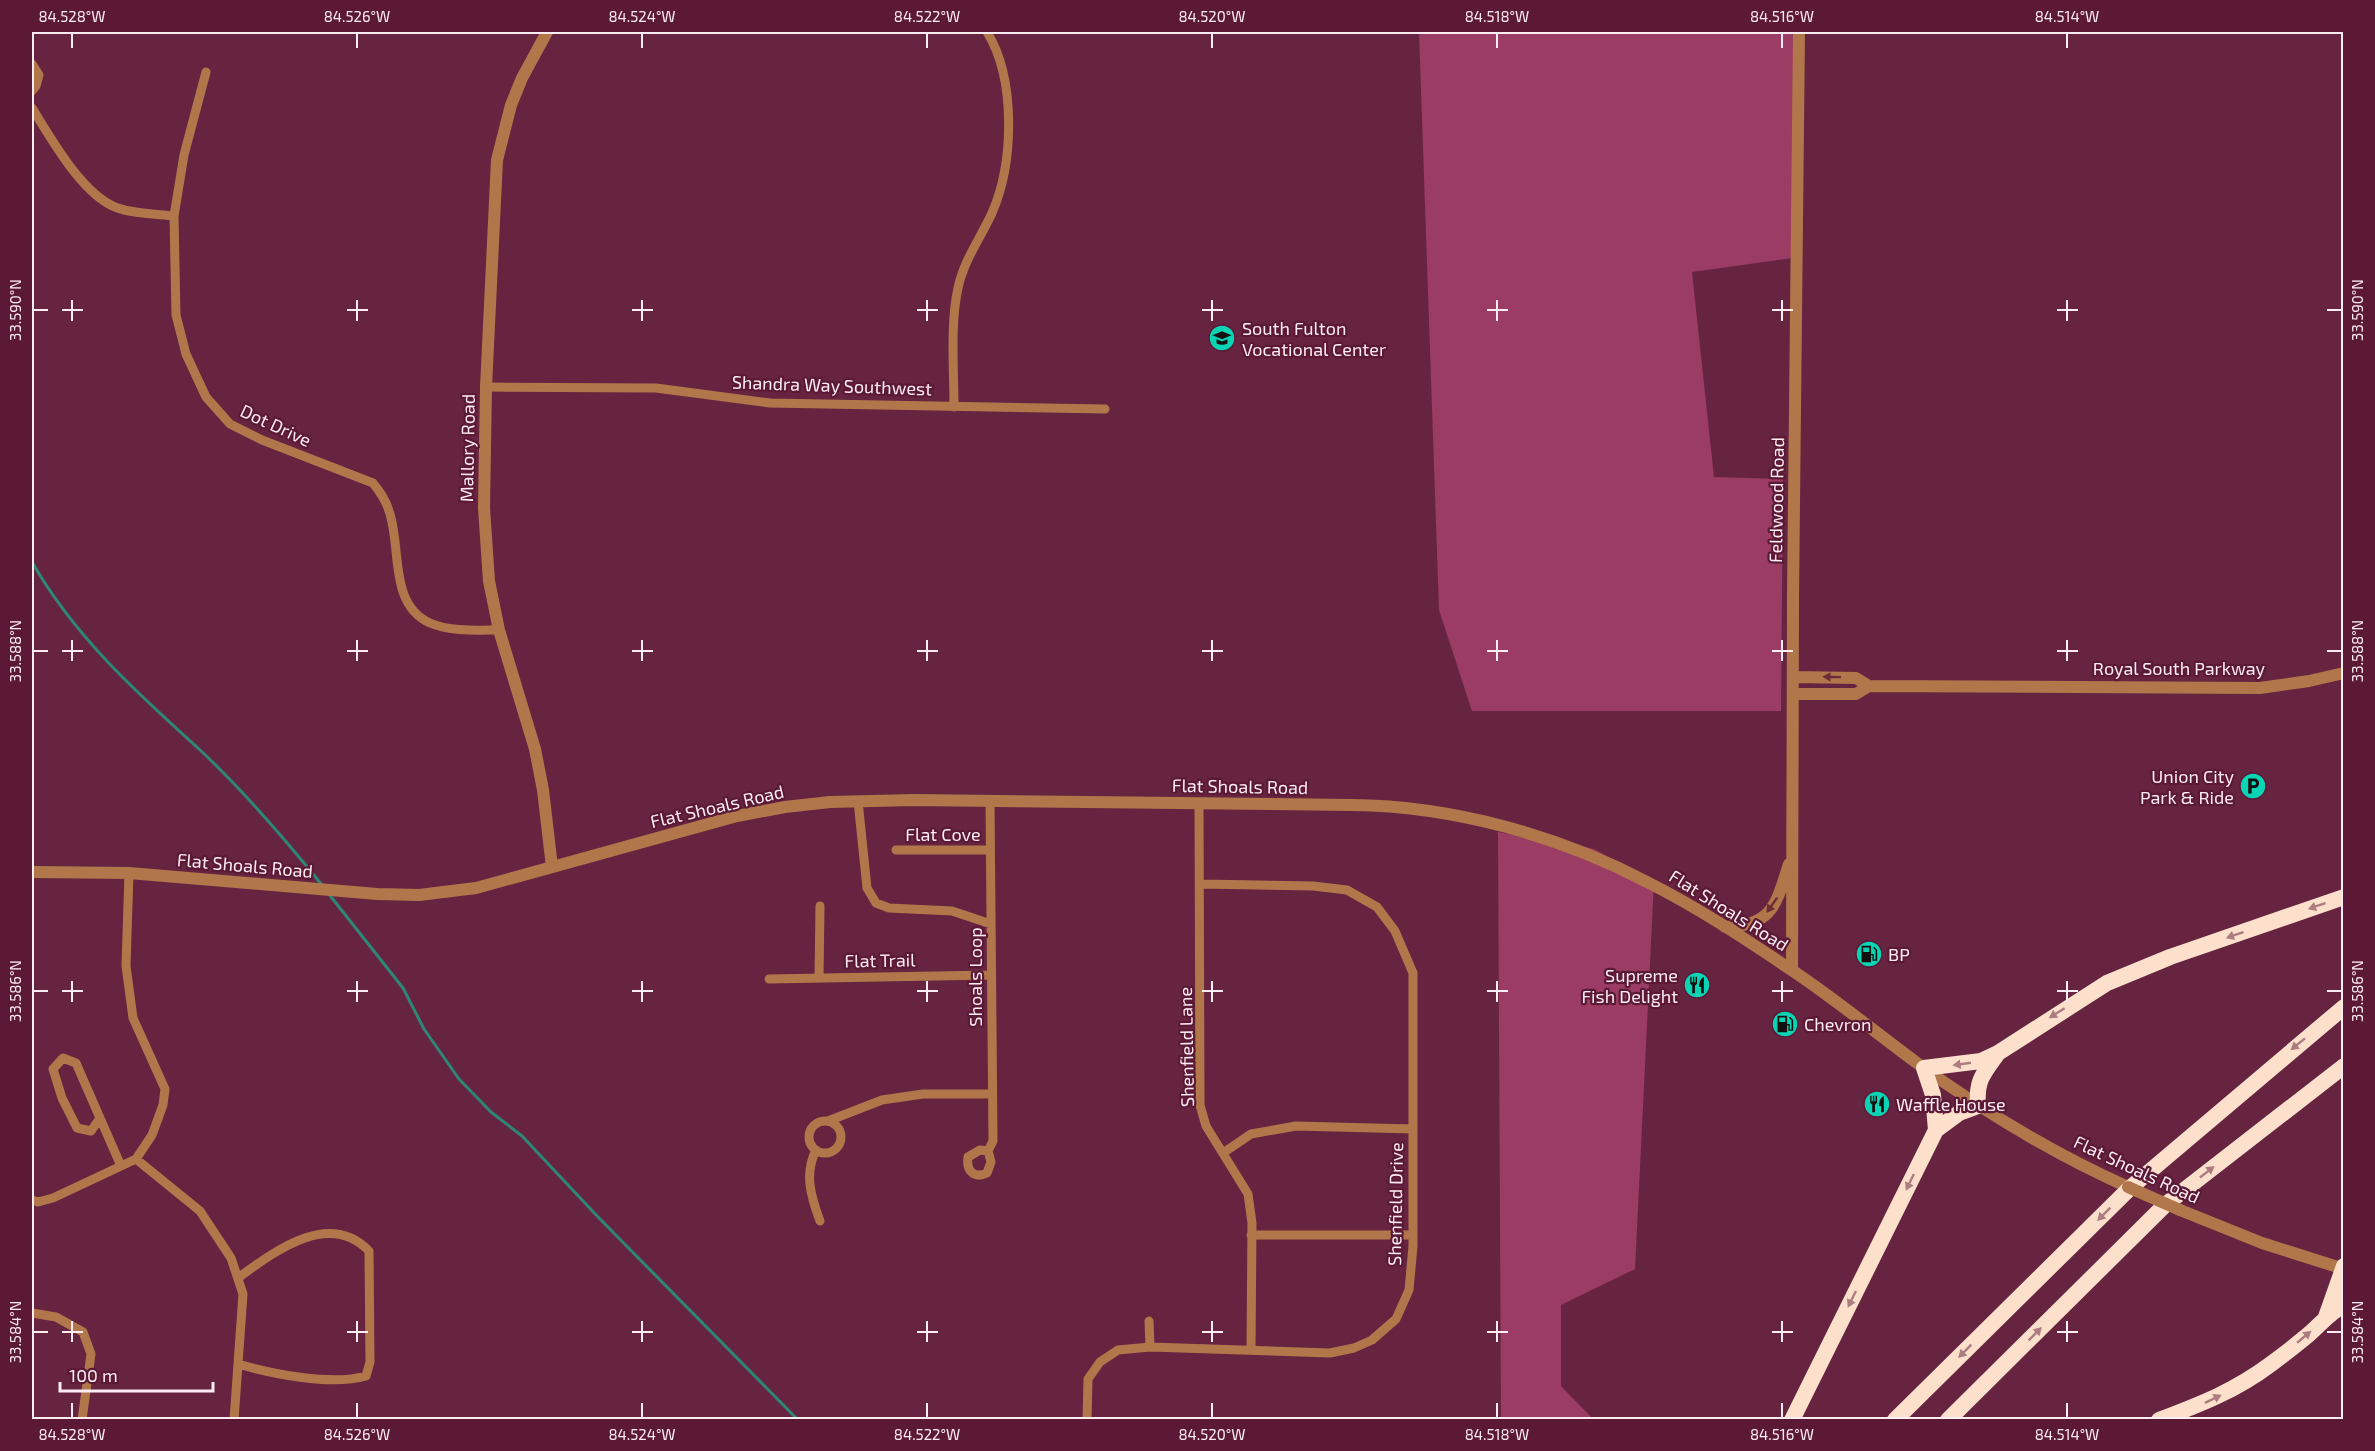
<svg xmlns="http://www.w3.org/2000/svg" width="2375" height="1451" viewBox="0 0 2375 1451" font-family="'Exo 2',sans-serif">
<style>
.green{fill:#9a3c64}
.lines{fill:none;stroke-linecap:round;stroke-linejoin:round}
.stream{stroke:#2d8775;stroke-width:3}
.minor{stroke:#b1774b;stroke-width:9}
.tertiary{stroke:#b1774b;stroke-width:12}
.motorway{stroke:#fde0cc;stroke-width:16}
.tertiary-bridge{stroke:#b1774b;stroke-width:12}
.oneway{fill:#6c2c3a}
.oneway2{fill:#ac7c81}
.ticks{fill:none;stroke:#fdecf1;stroke-width:2}
.labels{text-anchor:middle;dominant-baseline:central;stroke-width:4.5;stroke-linejoin:round;paint-order:stroke}
.poi-label{font-size:18px;fill:#fdecf1;stroke:#5b1936;text-anchor:start}
.street-label{font-size:18px;fill:#fdecf1;stroke:#5b1936}
.neatline{fill:none;stroke:#fdecf1;stroke-width:2}
.ticks-label{font-size:15px;text-anchor:middle;fill:#fdecf1}
</style>
<rect width="100%" height="100%" fill="#672441"/>
<path class="green" d="M 1419,32 L 1799,32 L 1793,258 L 1692,272 L 1714,477 L 1783,479 L 1781,711 L 1472,711 L 1439,610 Z
M 1498,832 L 1594,849 L 1654,882 L 1635,1269 L 1561,1305 L 1561,1386 L 1593,1419 L 1501,1419 Z"/>
<g class="lines">
<path class="stream" d="M 32,562 C 75,637 136,692 199,749 C 244,791 284,838 322,885
M 328,893 L 403,988 L 424,1029 L 459,1079 L 491,1112 L 522,1136 L 599,1218 L 798,1420"/>
<path class="minor" d="M 32,64 L 39,75 L 36,86 L 32,91
M 206,72 L 184,155 L 174,216 L 176,315 L 186,354 L 206,397 L 230,424 L 262,440 L 373,483 C 380,492 386,500 389,511 C 402,547 388,604 430,623 C 451,632 478,630 499,630
M 32,108 C 51,138 81,193 115,207 C 132,214 156,214 174,216
M 486,387 L 656,388 L 770,403 L 1105,409
M 954,407 C 954,369 950,324 958,288 C 964,260 980,239 992,213 C 1014,163 1016,79 987,32
M 858,801 L 867,888 L 876,903 L 889,908 L 952,911 L 991,924
M 1199,804 L 1200,1105 L 1206,1126 L 1248,1194 L 1252,1223 L 1251,1350
M 896,850 L 990,850
M 819,978 L 820,906
M 769,979 L 991,975
M 63,1058 L 76,1063 L 100,1118 L 91,1131 L 77,1128 L 62,1098 L 53,1069 Z
M 100,1118 L 121,1166
M 828,1121 L 882,1100 L 923,1094 L 992,1094
M809 1137a16 16 0 1 1 32 0a16 16 0 1 1-32 0Z
M 816,1150 C 804,1174 811,1197 820,1221
M 988,1151 L 991,1162 L 987,1173 C 974,1179 966,1171 968,1157 L 980,1150 L 988,1151 L 993,1141 L 990,801
M 1223,1153 L 1251,1134 L 1296,1126 L 1413,1129
M 136,1159 L 200,1211 L 231,1258 L 243,1294 L 234,1420
M 32,1200 L 38,1202 L 53,1198 L 136,1159 L 152,1135 L 163,1105 L 165,1089 L 133,1018 L 126,966 L 129,873
M 1251,1235 L 1413,1235
M 238,1278 C 274,1252 329,1209 369,1251 L 370,1362 L 366,1376 C 331,1386 273,1374 238,1364
M 32,1313 L 56,1317 L 83,1332 L 91,1354 L 82,1420
M 1149,1321 L 1150,1347
M 1087,1420 L 1088,1379 L 1100,1362 L 1118,1350 L 1150,1347 L 1330,1353 L 1354,1348 L 1372,1340 L 1396,1319 L 1409,1290 L 1413,1246 L 1413,973 L 1395,931 L 1377,907 L 1347,890 L 1313,886 L 1201,884"/>
<path class="tertiary" d="M 547,32 L 522,78 L 511,105 L 497,160 L 486,387 L 484,508 L 489,581 L 499,630 L 535,749 L 543,790 L 552,867
M 1793,677 L 1856,678 L 1869,686
M 1794,694 L 1856,694 L 1869,686 L 2260,688 L 2309,681 L 2344,673
M 32,872 L 129,873 L 377,894 L 419,895 L 476,888 L 737,816 L 785,807 L 830,802 L 914,800 L 1352,805 C 1452,806 1558,835 1647,882 C 1697,907 1744,938 1790,969 C 1834,998 1875,1032 1917,1063 C 1983,1111 2054,1154 2128,1187
M 1725,927 C 1773,926 1776,904 1789,864
M 1792,970 L 1793,597 L 1799,32
M 2180,1210 L 2262,1243 L 2344,1269"/>
<path class="motorway" d="M 1936,1130 L 1933,1095 L 1924,1068 L 1981,1061 L 1998,1053 L 2107,983 L 2170,957 L 2344,897
M 2326,1317 L 2344,1266
M 1792,1420 L 1936,1130 L 1959,1113 L 1978,1106 C 1976,1080 1983,1074 1998,1053
M 1895,1420 L 2130,1188 L 2344,1007
M 1948,1420 L 2165,1205 L 2344,1066
M 2159,1420 C 2201,1404 2235,1391 2271,1364 C 2283,1355 2296,1345 2308,1335 C 2320,1325 2329,1313 2344,1305"/>
<path class="tertiary-bridge" d="M 2128,1187 L 2180,1210"/>
</g>
<defs><path id="oneway-solid" d="M-6-.8H1V-3.2L6.5 0L1 3.2V.8H-6Z" transform="scale(1.5)"/></defs>
<g class="oneway">
<use href="#oneway-solid" transform="translate(1832 677) rotate(-179)"/>
<use href="#oneway-solid" transform="translate(1772 905) rotate(125)"/>
</g>
<g class="oneway2">
<use href="#oneway-solid" transform="translate(2317 906) rotate(161)"/>
<use href="#oneway-solid" transform="translate(2235 935) rotate(161)"/>
<use href="#oneway-solid" transform="translate(2057 1013) rotate(148)"/>
<use href="#oneway-solid" transform="translate(2298 1044) rotate(141)"/>
<use href="#oneway-solid" transform="translate(1962 1064) rotate(172)"/>
<use href="#oneway-solid" transform="translate(2207 1172) rotate(-38)"/>
<use href="#oneway-solid" transform="translate(1910 1182) rotate(116)"/>
<use href="#oneway-solid" transform="translate(2104 1214) rotate(135)"/>
<use href="#oneway-solid" transform="translate(1852 1299) rotate(116)"/>
<use href="#oneway-solid" transform="translate(2035 1334) rotate(-45)"/>
<use href="#oneway-solid" transform="translate(2304 1337) rotate(-40)"/>
<use href="#oneway-solid" transform="translate(1965 1351) rotate(135)"/>
<use href="#oneway-solid" transform="translate(2213 1399) rotate(-26)"/>
</g>
<path class="ticks" d="M 72,33 L 72,48M 357,33 L 357,48M 642,33 L 642,48M 927,33 L 927,48M 1212,33 L 1212,48M 1497,33 L 1497,48M 1782,33 L 1782,48M 2067,33 L 2067,48M 72,300 L 72,321M 357,300 L 357,321M 642,300 L 642,321M 927,300 L 927,321M 1212,300 L 1212,321M 1497,300 L 1497,321M 1782,300 L 1782,321M 2067,300 L 2067,321M 33,310 L 48,310M 62,310 L 83,310M 347,310 L 368,310M 632,310 L 653,310M 917,310 L 938,310M 1202,310 L 1223,310M 1487,310 L 1508,310M 1772,310 L 1793,310M 2057,310 L 2078,310M 2327,310 L 2342,310M 72,640 L 72,661M 357,640 L 357,661M 642,640 L 642,661M 927,640 L 927,661M 1212,640 L 1212,661M 1497,640 L 1497,661M 1782,640 L 1782,661M 2067,640 L 2067,661M 33,651 L 48,651M 62,651 L 83,651M 347,651 L 368,651M 632,651 L 653,651M 917,651 L 938,651M 1202,651 L 1223,651M 1487,651 L 1508,651M 1772,651 L 1793,651M 2057,651 L 2078,651M 2327,651 L 2342,651M 72,981 L 72,1002M 357,981 L 357,1002M 642,981 L 642,1002M 927,981 L 927,1002M 1212,981 L 1212,1002M 1497,981 L 1497,1002M 1782,981 L 1782,1002M 2067,981 L 2067,1002M 33,991 L 48,991M 62,991 L 83,991M 347,991 L 368,991M 632,991 L 653,991M 917,991 L 938,991M 1202,991 L 1223,991M 1487,991 L 1508,991M 1772,991 L 1793,991M 2057,991 L 2078,991M 2327,991 L 2342,991M 72,1321 L 72,1342M 357,1321 L 357,1342M 642,1321 L 642,1342M 927,1321 L 927,1342M 1212,1321 L 1212,1342M 1497,1321 L 1497,1342M 1782,1321 L 1782,1342M 2067,1321 L 2067,1342M 33,1332 L 48,1332M 62,1332 L 83,1332M 347,1332 L 368,1332M 632,1332 L 653,1332M 917,1332 L 938,1332M 1202,1332 L 1223,1332M 1487,1332 L 1508,1332M 1772,1332 L 1793,1332M 2057,1332 L 2078,1332M 2327,1332 L 2342,1332M 72,1403 L 72,1418M 357,1403 L 357,1418M 642,1403 L 642,1418M 927,1403 L 927,1418M 1212,1403 L 1212,1418M 1497,1403 L 1497,1418M 1782,1403 L 1782,1418M 2067,1403 L 2067,1418"/>
<defs>
<symbol id="school-disc" viewBox="-11 -11 22 22"><circle r="9.5" fill="#09d5b5" stroke="#5b1936"/><path d="M0-5L7-2L0 1L-7-2ZM-4 1L0 2.5L4 1V4Q0 6-4 4Z" fill="#111"/></symbol>
<symbol id="parking-disc" viewBox="-11 -11 22 22"><circle r="9.5" fill="#09d5b5" stroke="#5b1936"/><path d="M-3.5-5.5H1a3.5 3.5 0 0 1 0 7H-1V5.5H-3.5ZM-1-3.4V-.6H.8a1.4 1.4 0 0 0 0-2.8Z" fill="#111"/></symbol>
<symbol id="fuel-disc" viewBox="-11 -11 22 22"><circle r="9.5" fill="#09d5b5" stroke="#5b1936"/><path d="M-5.5-6h7V0h2V4h1.3V-2.5L3-4.5l.8-.8L6-3V5H2.5V1h-1V6h-7ZM-4.2-4.7v3.2H.2V-4.7Z" fill="#111"/></symbol>
<symbol id="restaurant-disc" viewBox="-11 -11 22 22"><circle r="9.5" fill="#09d5b5" stroke="#5b1936"/><path d="M-5-6h1v4h1v-4h1v4h1v-4h1v5L-1.5 .5V6h-2V.5L-5-1ZM5-6V6H3V1.5H1.5Q1.5-4 5-6Z" fill="#111"/></symbol>
</defs>
<g fill-rule="evenodd">
<use href="#school-disc" x="1207" y="323" width="30" height="30"/>
<use href="#parking-disc" x="2238" y="771" width="30" height="30"/>
<use href="#fuel-disc" x="1854" y="939" width="30" height="30"/>
<use href="#restaurant-disc" x="1682" y="970" width="30" height="30"/>
<use href="#fuel-disc" x="1770" y="1009" width="30" height="30"/>
<use href="#restaurant-disc" x="1862" y="1089" width="30" height="30"/>
</g>
<g class="labels">
<g class="poi-label">
<text x="1242" y="328">South Fulton<tspan x="1242" dy="21">Vocational Center</tspan></text>
<text x="2234" y="776" text-anchor="end">Union City<tspan x="2234" dy="21">Park &amp; Ride</tspan></text>
<text x="1888" y="954">BP</text>
<text x="1678" y="975" text-anchor="end">Supreme<tspan x="1678" dy="21">Fish Delight</tspan></text>
<text x="1804" y="1024">Chevron</text>
<text x="1896" y="1104">Waffle House</text>
</g>
<g class="street-label">
<text transform="translate(832 385) rotate(2)">Shandra Way Southwest</text>
<text transform="translate(276 425) rotate(25)">Dot Drive</text>
<text transform="translate(467 448) rotate(-89)">Mallory Road</text>
<text transform="translate(1776 500) rotate(-89)">Feldwood Road</text>
<text x="2179" y="668">Royal South Parkway</text>
<text transform="translate(1240 786) rotate(1)">Flat Shoals Road</text>
<text transform="translate(717 806) rotate(-13)">Flat Shoals Road</text>
<text x="943" y="834">Flat Cove</text>
<text transform="translate(245 865) rotate(5)">Flat Shoals Road</text>
<text transform="translate(1729 910) rotate(32)">Flat Shoals Road</text>
<text transform="translate(880 960) rotate(-1)">Flat Trail</text>
<text transform="translate(975 977) rotate(-90)">Shoals Loop</text>
<text transform="translate(1186 1047) rotate(-91)">Shenfield Lane</text>
<text transform="translate(2137 1169) rotate(25)">Flat Shoals Road</text>
<text transform="translate(1395 1204) rotate(-89)">Shenfield Drive</text>
</g>
</g>
<rect width="2375" height="1451" fill="none" stroke="#5b1936" stroke-width="66"/>
<path d="M60 1382v9h153v-9" fill="none" stroke="#fdecf1" stroke-width="3"/>
<text x="69" y="1382" font-size="18" fill="#fdecf1" stroke="#5b1936" stroke-width="4.5" paint-order="stroke">100 m</text>
<rect x="33" y="33" width="2309" height="1385" class="neatline"/>
<g class="ticks-label">
<text x="72" y="22">84.528°W</text>
<text x="357" y="22">84.526°W</text>
<text x="642" y="22">84.524°W</text>
<text x="927" y="22">84.522°W</text>
<text x="1212" y="22">84.520°W</text>
<text x="1497" y="22">84.518°W</text>
<text x="1782" y="22">84.516°W</text>
<text x="2067" y="22">84.514°W</text>
<text transform="translate(16 310) rotate(-90)" y="5">33.590°N</text>
<text transform="translate(2358 310) rotate(-90)" y="5">33.590°N</text>
<text transform="translate(16 651) rotate(-90)" y="5">33.588°N</text>
<text transform="translate(2358 651) rotate(-90)" y="5">33.588°N</text>
<text transform="translate(16 991) rotate(-90)" y="5">33.586°N</text>
<text transform="translate(2358 991) rotate(-90)" y="5">33.586°N</text>
<text transform="translate(16 1332) rotate(-90)" y="5">33.584°N</text>
<text transform="translate(2358 1332) rotate(-90)" y="5">33.584°N</text>
<text x="72" y="1440">84.528°W</text>
<text x="357" y="1440">84.526°W</text>
<text x="642" y="1440">84.524°W</text>
<text x="927" y="1440">84.522°W</text>
<text x="1212" y="1440">84.520°W</text>
<text x="1497" y="1440">84.518°W</text>
<text x="1782" y="1440">84.516°W</text>
<text x="2067" y="1440">84.514°W</text>
</g>
</svg>
